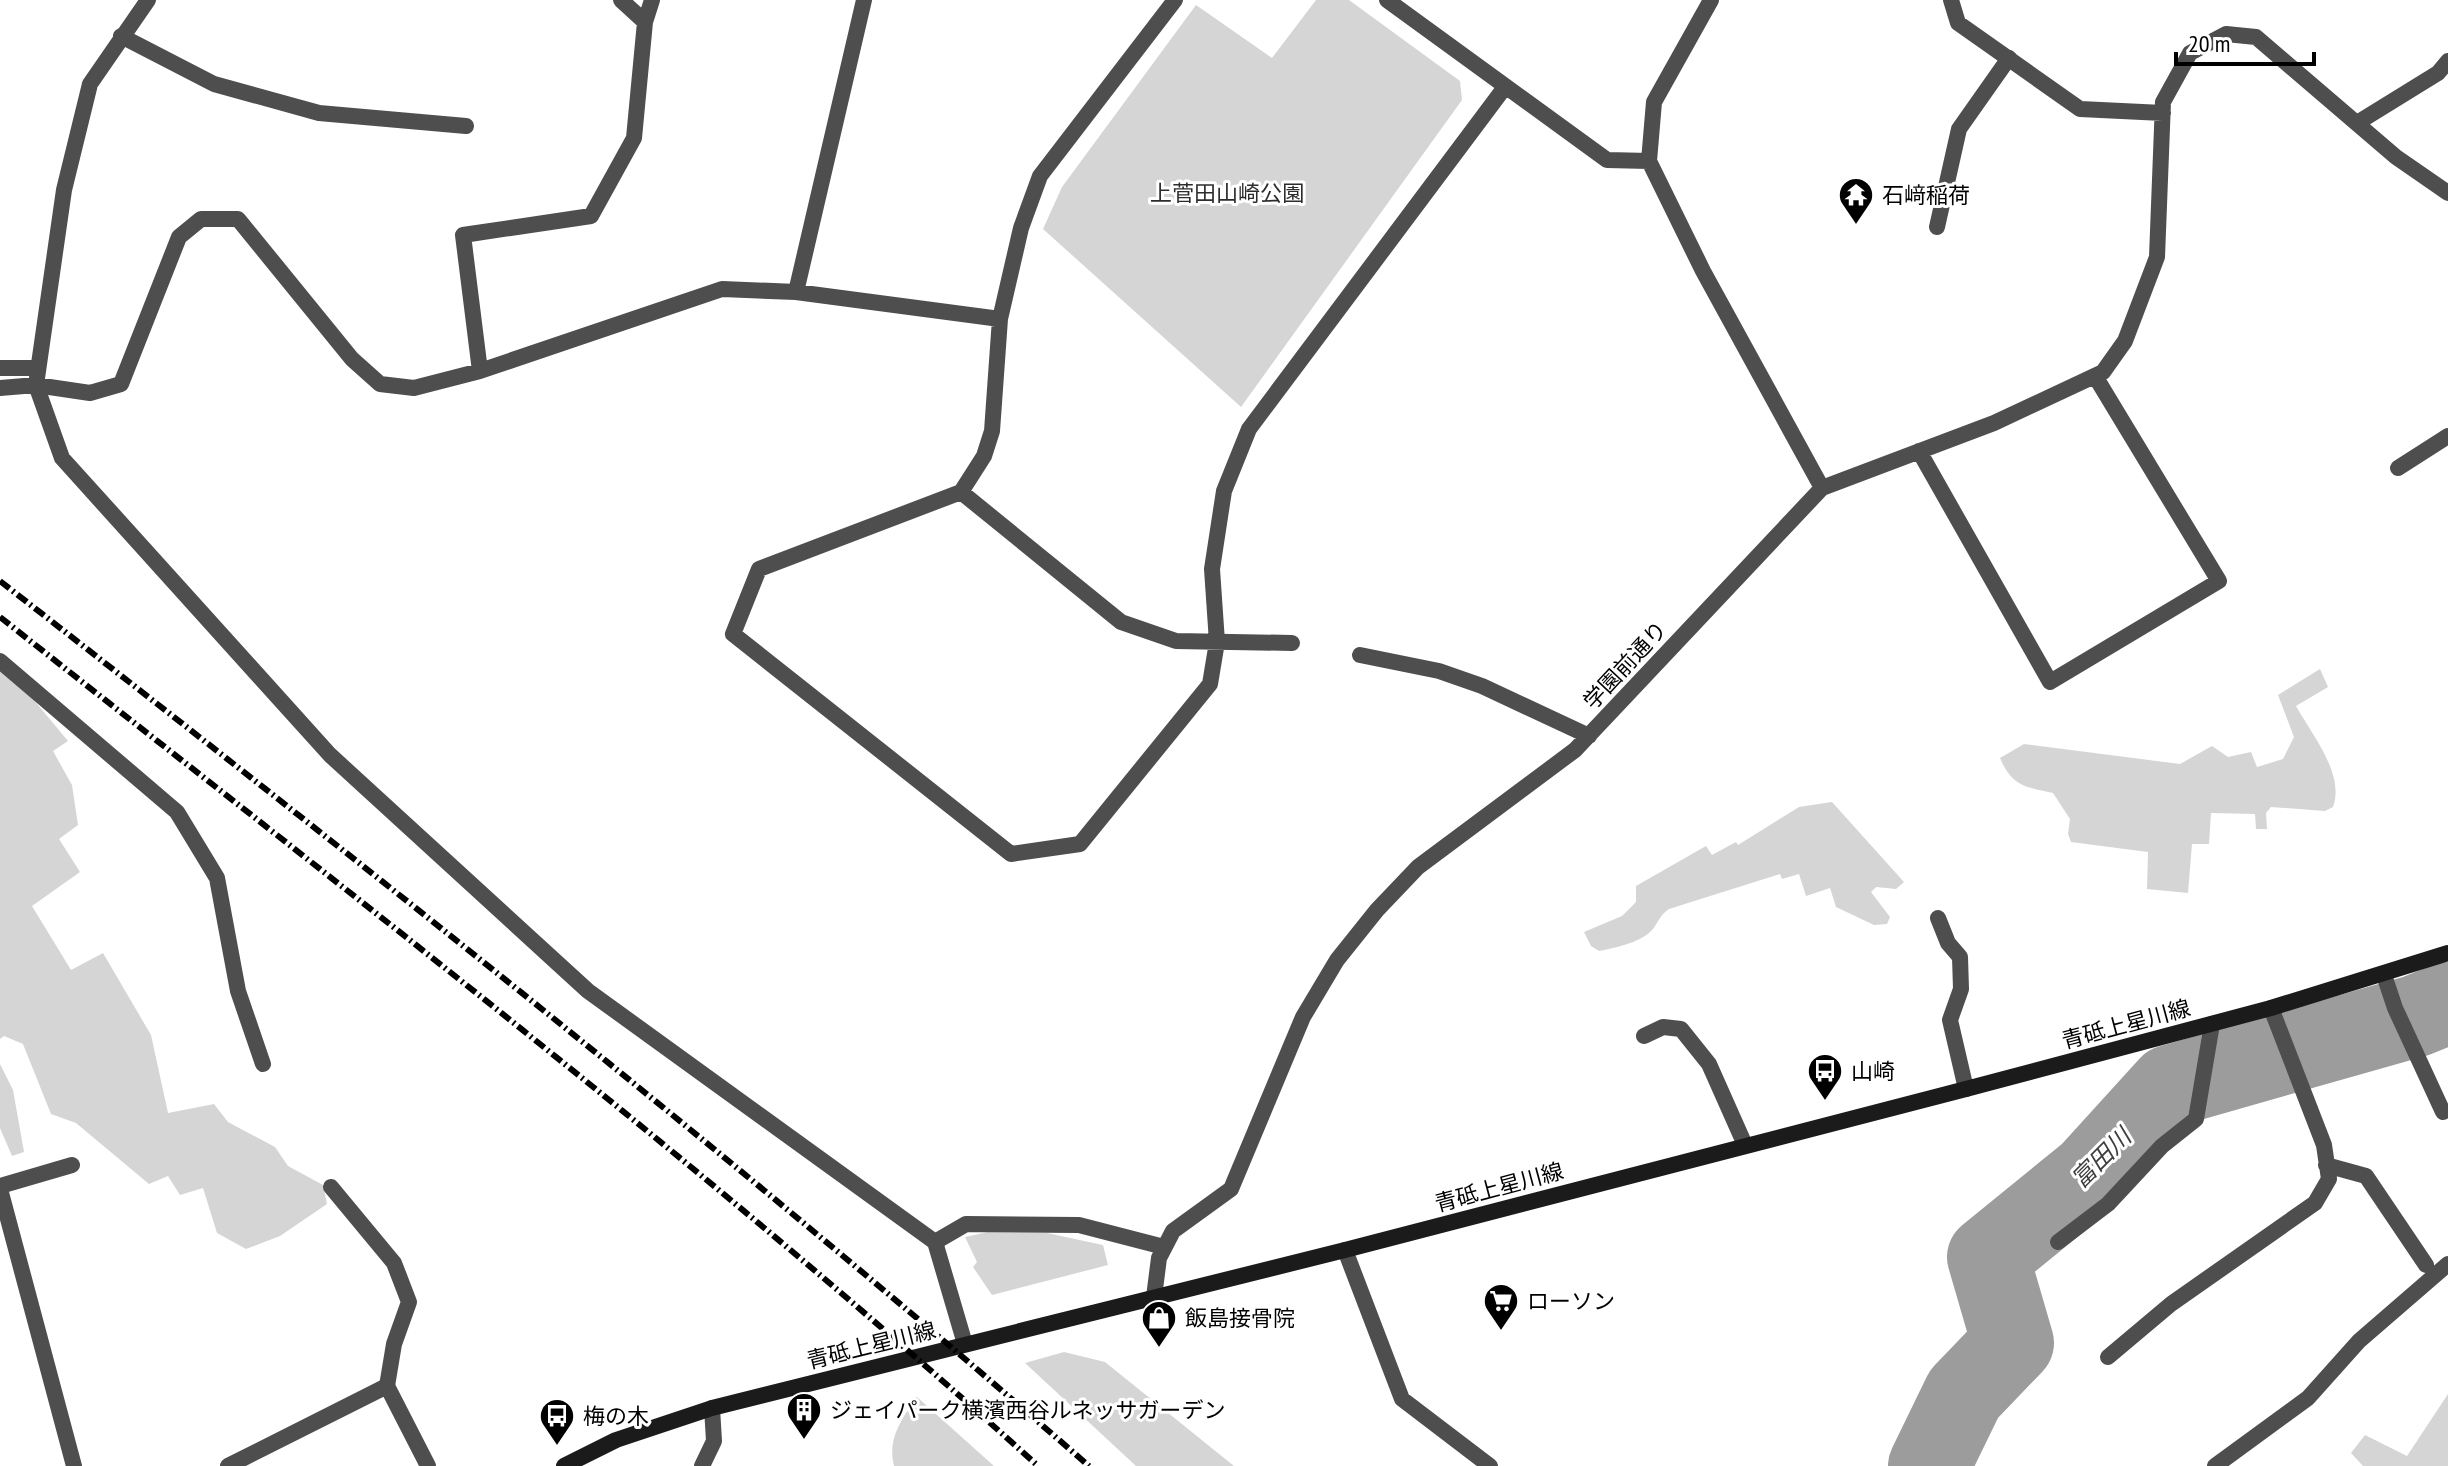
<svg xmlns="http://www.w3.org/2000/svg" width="2448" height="1466" viewBox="0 0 2448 1466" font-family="'PT Sans Narrow','Noto Sans JP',sans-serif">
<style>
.green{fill:#d5d5d5}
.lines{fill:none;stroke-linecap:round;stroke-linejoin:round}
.river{stroke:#9c9c9c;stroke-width:82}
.lane{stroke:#4e4e4e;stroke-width:16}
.street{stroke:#4e4e4e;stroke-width:16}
.secondary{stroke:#1b1b1b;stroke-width:16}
.rail{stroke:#000;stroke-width:6;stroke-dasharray:12 4 2 4;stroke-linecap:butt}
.labels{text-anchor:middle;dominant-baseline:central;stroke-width:6;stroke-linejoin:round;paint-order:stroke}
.park-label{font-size:22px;fill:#2c2c2c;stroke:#fff}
.poi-label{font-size:22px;fill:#000;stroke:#fff;text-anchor:start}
.street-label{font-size:22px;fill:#000;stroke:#fff}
.water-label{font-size:24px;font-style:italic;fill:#3d3d3d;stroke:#fff}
</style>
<rect width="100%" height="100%" fill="#fff"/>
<path class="green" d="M 1316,0 L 1349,0 L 1460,81 L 1462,100 L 1241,407 L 1043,229 L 1062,187 L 1196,5 L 1272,58 Z
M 2320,669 L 2328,687 L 2296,706 C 2312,735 2345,774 2333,807 L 2325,811 L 2271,807 L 2266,813 L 2267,829 L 2256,829 L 2255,814 L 2211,813 L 2209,844 L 2192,844 L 2188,893 L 2147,889 L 2148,852 L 2071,842 L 2068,834 L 2070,819 L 2053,793 C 2025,787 2012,786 2000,758 L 2024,744 L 2180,764 L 2212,746 L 2228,757 L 2251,752 L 2257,767 L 2283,759 L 2294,737 L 2278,695 Z
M 0,670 L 23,687 L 68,741 L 53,751 L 72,785 L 78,825 L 59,839 L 80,872 L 32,906 L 71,970 L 103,953 L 151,1035 L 168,1113 L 214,1104 L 228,1122 L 275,1147 L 288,1166 L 323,1185 L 327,1204 L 280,1236 L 246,1249 L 217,1233 L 203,1188 L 180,1195 L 168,1176 L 149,1184 L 76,1123 L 51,1114 L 23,1044 L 4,1036 L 0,1039 Z
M 1832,802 L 1904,882 L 1896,889 L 1876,887 L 1871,892 L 1890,917 L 1887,924 L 1874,925 L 1836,907 L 1830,888 L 1806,896 L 1799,874 L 1782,879 L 1780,874 L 1669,909 C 1660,915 1659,921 1653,929 C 1643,942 1614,948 1599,951 L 1591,946 L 1584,932 L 1622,916 L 1636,902 L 1636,886 L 1706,846 L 1712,855 L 1736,842 L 1738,845 L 1799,807 Z
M 0,1064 L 13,1090 L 24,1152 L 12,1156 L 0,1128 Z
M 988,1232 L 1047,1233 L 1103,1245 L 1108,1265 L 992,1295 L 973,1267 L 977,1262 L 965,1237 Z
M 1064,1352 L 1105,1362 L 1234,1466 L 1136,1466 L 1025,1363 Z
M 2448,1394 L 2448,1466 L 2363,1466 L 2351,1453 L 2365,1435 L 2407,1456 Z
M 916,1397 L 917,1397 L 994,1466 L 894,1466 C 887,1438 902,1420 916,1397 Z"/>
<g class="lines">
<path class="river" d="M 1929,1466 L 1964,1394 L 2013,1343 L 1988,1257 L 2090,1174 L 2170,1086 L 2416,1016 L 2448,1003"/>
<path class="lane" d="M 121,36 L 214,84 L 319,113 L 466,126
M 2357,123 L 2438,73 L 2448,61
M 1937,227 L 1959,129 L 2009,58
M 0,368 L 37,368
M 2398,468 L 2448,436
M 1938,918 L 1948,943 L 1960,957 L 1961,989 L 1950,1020 L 1966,1089
M 2384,975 L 2395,1008 L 2443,1112
M 1644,1036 L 1663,1027 L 1681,1029 L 1709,1064 L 1745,1145
M 2326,1165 L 2366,1176 L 2426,1265
M 0,1186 L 72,1165
M 331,1187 L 394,1263 L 409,1302 L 394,1344 L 387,1386
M 935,1242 L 966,1224 L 1079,1225 L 1164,1247
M 2108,1357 L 2171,1304 L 2315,1203 L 2329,1179 L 2324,1145 L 2271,1008
M 702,1466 L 714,1441 L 712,1408
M 2215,1466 L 2308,1398 L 2359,1341 L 2448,1264"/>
<path class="street" d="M 148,0 L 90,84 L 64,190 L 36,385 L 62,458 L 330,755 L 588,991 L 935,1242 L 965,1344
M 621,0 L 645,22
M 1175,0 L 1040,176 L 1021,228 L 1000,319 L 992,431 L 984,456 L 961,492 L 759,569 L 733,634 L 1011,854 L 1080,844 L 1210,684 L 1217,642 L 1212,569 L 1224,491 L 1249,429 L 1505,87
M 1387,0 L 1607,160 L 1649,161
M 1951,0 L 1958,23 L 2080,109 L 2163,113
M 796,292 L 864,0
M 480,371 L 463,235 L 591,216 L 634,138 L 645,22 L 652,0
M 0,388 L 36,385 L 90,393 L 121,384 L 179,237 L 201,219 L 238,219 L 352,359 L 380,384 L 414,388 L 480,371 L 722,289 L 796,292 L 1000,319
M 1919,451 L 2050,682 L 2219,581 L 2095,376
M 1822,488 L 1994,423 L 2103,372 L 2125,341 L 2157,257 L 2163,102 L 2190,53 L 2226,34 L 2256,37 L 2396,157 L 2448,193
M 961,492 L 1121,622 L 1176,641 L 1292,643
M 1360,655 L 1439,671 L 1482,686 L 1589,736
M 0,661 L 177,812 L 217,878 L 238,991 L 263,1064
M 0,1189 L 74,1466
M 2058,1242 L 2108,1204 L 2162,1146 L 2196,1119 L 2212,1024
M 1345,1250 L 1402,1399 L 1490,1466
M 1154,1297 L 1159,1258 L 1173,1231 L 1231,1189 L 1303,1017 L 1337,960 L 1377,910 L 1418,867 L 1575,750 L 1822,488 L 1703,271 L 1649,161 L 1654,102 L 1711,0
M 228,1466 L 387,1386 L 428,1466"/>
<path class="secondary" d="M 564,1466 L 616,1440 L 712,1408 L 1345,1250 L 1966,1089 L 2271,1008 L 2448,953"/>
<path class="rail" d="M 0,581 C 369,869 736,1158 1089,1466
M 0,617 C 350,894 707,1166 1038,1466"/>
</g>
<defs>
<symbol id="temple-pin" viewBox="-11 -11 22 30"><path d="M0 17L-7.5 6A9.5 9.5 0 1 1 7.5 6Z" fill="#000" stroke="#fff"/><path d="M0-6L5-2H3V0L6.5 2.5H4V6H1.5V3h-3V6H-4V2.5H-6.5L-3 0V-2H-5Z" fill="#fff"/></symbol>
<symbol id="bus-pin" viewBox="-11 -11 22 30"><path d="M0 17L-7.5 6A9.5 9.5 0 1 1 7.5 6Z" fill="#000" stroke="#fff"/><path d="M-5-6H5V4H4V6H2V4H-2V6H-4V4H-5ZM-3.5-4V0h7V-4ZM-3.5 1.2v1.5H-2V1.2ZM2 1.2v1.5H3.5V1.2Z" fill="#fff"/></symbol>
<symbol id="supermarket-pin" viewBox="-11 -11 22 30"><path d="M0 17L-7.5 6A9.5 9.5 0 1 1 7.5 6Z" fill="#000" stroke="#fff"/><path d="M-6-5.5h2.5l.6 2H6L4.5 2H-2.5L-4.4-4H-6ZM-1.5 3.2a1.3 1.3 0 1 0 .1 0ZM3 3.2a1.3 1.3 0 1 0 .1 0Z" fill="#fff"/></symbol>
<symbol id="shop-pin" viewBox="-11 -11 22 30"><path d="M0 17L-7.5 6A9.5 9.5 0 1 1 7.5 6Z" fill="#000" stroke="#fff"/><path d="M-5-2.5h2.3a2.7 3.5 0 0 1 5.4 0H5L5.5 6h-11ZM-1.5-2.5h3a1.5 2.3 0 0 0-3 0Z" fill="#fff"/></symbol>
<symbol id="building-pin" viewBox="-11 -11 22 30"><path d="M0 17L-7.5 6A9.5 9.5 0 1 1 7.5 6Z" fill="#000" stroke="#fff"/><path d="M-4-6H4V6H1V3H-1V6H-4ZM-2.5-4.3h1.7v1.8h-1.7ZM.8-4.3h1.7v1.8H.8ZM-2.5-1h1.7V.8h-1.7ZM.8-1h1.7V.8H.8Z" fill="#fff"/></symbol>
</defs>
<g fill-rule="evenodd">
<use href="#temple-pin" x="1836" y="175" width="40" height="54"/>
<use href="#bus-pin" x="1805" y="1051" width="40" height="54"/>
<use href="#supermarket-pin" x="1481" y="1281" width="40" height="54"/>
<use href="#shop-pin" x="1139" y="1298" width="40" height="54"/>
<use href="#building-pin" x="784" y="1390" width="40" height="54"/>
<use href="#bus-pin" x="537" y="1396" width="40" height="54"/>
</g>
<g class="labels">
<g class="park-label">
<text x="1227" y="193">上菅田山崎公園</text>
</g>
<g class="poi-label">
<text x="1882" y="195">石﨑稲荷</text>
<text x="1851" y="1071">山崎</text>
<text x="1527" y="1301">ローソン</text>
<text x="1185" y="1318">飯島接骨院</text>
<text x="830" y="1410">ジェイパーク横濱西谷ルネッサガーデン</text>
<text x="583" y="1416">梅の木</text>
</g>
<g class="street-label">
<text transform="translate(1625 665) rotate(-47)">学園前通り</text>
<text transform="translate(2126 1024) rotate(-15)">青砥上星川線</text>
<text transform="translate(1499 1187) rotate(-15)">青砥上星川線</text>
<text transform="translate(871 1345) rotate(-14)">青砥上星川線</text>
</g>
<g class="water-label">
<text transform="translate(2101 1158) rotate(-45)">富田川</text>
</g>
</g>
<path d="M2176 52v12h138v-12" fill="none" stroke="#000000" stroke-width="4"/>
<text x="2188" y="52" font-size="24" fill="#000000" stroke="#ffffff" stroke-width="6" paint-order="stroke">20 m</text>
</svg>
